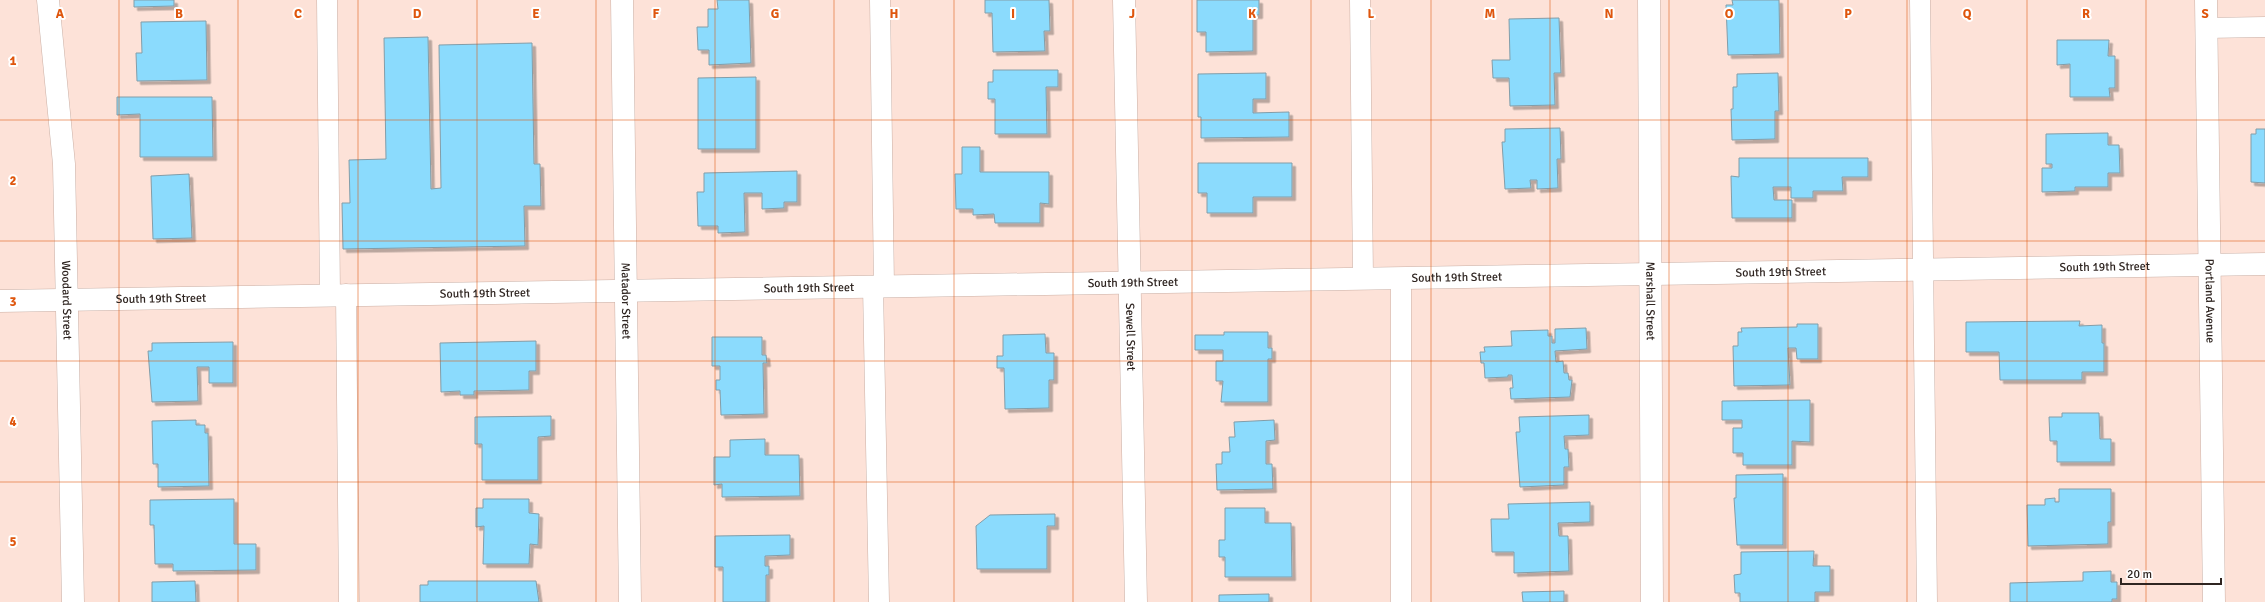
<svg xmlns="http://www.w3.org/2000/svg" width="2265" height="602" viewBox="0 0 2265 602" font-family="Signika,sans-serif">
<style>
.building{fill:#8bdbfd;stroke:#839da8;filter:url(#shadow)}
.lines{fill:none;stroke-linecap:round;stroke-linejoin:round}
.lane-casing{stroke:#cab0a6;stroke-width:21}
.street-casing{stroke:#cab0a6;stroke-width:23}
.lane{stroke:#fff;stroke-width:20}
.street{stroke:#fff;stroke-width:22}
.grid{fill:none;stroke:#df560d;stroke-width:1;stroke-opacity:0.55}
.labels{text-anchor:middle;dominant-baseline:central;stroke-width:4;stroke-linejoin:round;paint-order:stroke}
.street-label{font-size:12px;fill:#2f2521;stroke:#fff}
.grid-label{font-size:13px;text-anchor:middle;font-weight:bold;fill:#df560d;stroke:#fff;stroke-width:4;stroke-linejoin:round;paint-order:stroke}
</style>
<defs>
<filter id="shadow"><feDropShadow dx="3.5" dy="3.5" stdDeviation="0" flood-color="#0004"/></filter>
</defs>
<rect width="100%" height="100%" fill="#fde2d8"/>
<path class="building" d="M 134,0 L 174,0 L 174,6 L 134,7 Z
M 717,0 L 749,0 L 751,63 L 709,65 L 709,50 L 698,50 L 697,27 L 708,27 L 708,9 L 718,9 Z
M 985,0 L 1049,0 L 1050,31 L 1044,31 L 1045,51 L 993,52 L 992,13 L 985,13 Z
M 1197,0 L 1259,0 L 1259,15 L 1253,15 L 1253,51 L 1206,52 L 1206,32 L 1197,32 Z
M 1732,0 L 1779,0 L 1780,54 L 1728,55 L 1726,5 L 1733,5 Z
M 1559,18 L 1561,73 L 1554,73 L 1555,105 L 1510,106 L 1509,78 L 1493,78 L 1492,60 L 1510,60 L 1509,19 Z
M 206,21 L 207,80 L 137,81 L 136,53 L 142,53 L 141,22 Z
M 428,37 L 431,189 L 441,188 L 439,45 L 532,43 L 534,164 L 540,164 L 541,206 L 524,206 L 525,246 L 343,249 L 342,203 L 350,203 L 349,160 L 386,159 L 384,38 Z
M 2057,40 L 2109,40 L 2108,56 L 2115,56 L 2115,88 L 2109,88 L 2110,97 L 2070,97 L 2070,64 L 2057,65 Z
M 993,70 L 1058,70 L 1058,87 L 1046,87 L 1047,134 L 995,134 L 995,99 L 988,99 L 988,82 L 993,82 Z
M 1266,73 L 1266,99 L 1253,99 L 1253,113 L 1289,112 L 1289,137 L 1201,138 L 1201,117 L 1198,117 L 1198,74 Z
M 1778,73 L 1779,111 L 1775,111 L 1775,139 L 1732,140 L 1731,109 L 1733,109 L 1733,87 L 1737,87 L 1737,74 Z
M 756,77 L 756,149 L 698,149 L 698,78 Z
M 117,97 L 212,97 L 213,157 L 140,157 L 140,114 L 117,115 Z
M 1560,128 L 1561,159 L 1557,159 L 1558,188 L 1537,189 L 1537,180 L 1530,180 L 1531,188 L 1505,189 L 1502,142 L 1505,142 L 1505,129 Z
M 2256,129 L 2265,129 L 2265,183 L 2251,182 L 2251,134 L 2256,134 Z
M 2108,133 L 2108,145 L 2119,145 L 2120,173 L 2108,173 L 2108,187 L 2075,187 L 2075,191 L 2042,192 L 2042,168 L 2052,168 L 2052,164 L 2046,164 L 2046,134 Z
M 962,147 L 980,147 L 980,172 L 1049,172 L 1049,204 L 1040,203 L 1040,223 L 995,223 L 994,214 L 973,215 L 973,209 L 956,209 L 955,174 L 962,174 Z
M 1739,158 L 1868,158 L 1868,177 L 1842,177 L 1843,191 L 1813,191 L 1813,198 L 1791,198 L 1791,187 L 1773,187 L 1774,200 L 1792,200 L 1792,218 L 1732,218 L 1731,176 L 1739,177 Z
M 1198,163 L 1292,163 L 1292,197 L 1253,197 L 1253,213 L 1207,213 L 1207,193 L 1198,193 Z
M 797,171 L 797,202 L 784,202 L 784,208 L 762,209 L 762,193 L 744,193 L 745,232 L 718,233 L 718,226 L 698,226 L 697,192 L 704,192 L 704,173 Z
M 189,174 L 192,238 L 153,239 L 151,176 Z
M 2080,321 L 2079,326 L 2102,325 L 2102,343 L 2104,343 L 2104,372 L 2082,372 L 2082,380 L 2000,380 L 1999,352 L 1966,352 L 1966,322 Z
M 1797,324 L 1818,324 L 1818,359 L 1797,359 L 1796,348 L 1788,348 L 1790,385 L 1734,386 L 1733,346 L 1738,346 L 1738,332 L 1742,332 L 1741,328 L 1797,327 Z
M 1586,328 L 1587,349 L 1555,351 L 1556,362 L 1563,361 L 1564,373 L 1568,373 L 1569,380 L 1572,380 L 1570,397 L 1511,399 L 1510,388 L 1513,388 L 1512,375 L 1508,375 L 1508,377 L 1485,378 L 1484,363 L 1481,363 L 1480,352 L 1485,352 L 1484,347 L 1512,346 L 1511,331 L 1548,330 L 1548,336 L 1552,336 L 1552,343 L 1555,343 L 1555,329 Z
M 1224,332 L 1268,332 L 1268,348 L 1272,348 L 1272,359 L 1268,359 L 1268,402 L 1221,402 L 1223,381 L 1216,381 L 1216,361 L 1223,361 L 1223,350 L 1195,350 L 1195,335 L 1224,335 Z
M 1045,334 L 1046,353 L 1054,353 L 1054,380 L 1049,380 L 1049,408 L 1005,409 L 1004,368 L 997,368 L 997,356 L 1003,356 L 1003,335 Z
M 712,337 L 762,337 L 762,355 L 766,355 L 767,363 L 763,363 L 764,414 L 721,415 L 720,390 L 716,390 L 716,380 L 720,380 L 720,366 L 712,366 Z
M 536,341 L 536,371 L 529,371 L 529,390 L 474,391 L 474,395 L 460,395 L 460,391 L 441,392 L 440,343 Z
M 233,342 L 233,383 L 209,383 L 209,367 L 197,367 L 198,401 L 152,402 L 148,351 L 152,351 L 152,343 Z
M 1810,400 L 1810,442 L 1792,441 L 1792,465 L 1743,465 L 1743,453 L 1733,453 L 1733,428 L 1742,428 L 1742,420 L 1722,420 L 1722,401 Z
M 2062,413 L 2099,413 L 2100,439 L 2111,439 L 2111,462 L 2057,462 L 2057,441 L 2050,441 L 2049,417 L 2062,417 Z
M 1589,415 L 1589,435 L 1564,436 L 1565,449 L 1568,449 L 1569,467 L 1564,467 L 1564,485 L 1520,487 L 1516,432 L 1520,432 L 1519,417 Z
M 551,416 L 551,436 L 538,437 L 538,480 L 482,480 L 482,444 L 475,444 L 475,417 Z
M 196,420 L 196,425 L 205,425 L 205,433 L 208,433 L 209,486 L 158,487 L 158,464 L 153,464 L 152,421 Z
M 1274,420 L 1275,440 L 1266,441 L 1266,464 L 1272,464 L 1273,489 L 1217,490 L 1216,464 L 1222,464 L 1222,452 L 1230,452 L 1229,437 L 1235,437 L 1234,422 Z
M 765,439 L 765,455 L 799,455 L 800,496 L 722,497 L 722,484 L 714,485 L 714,457 L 730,457 L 730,440 Z
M 1783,474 L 1783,545 L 1737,545 L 1734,498 L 1736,498 L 1736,475 Z
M 2059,489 L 2111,489 L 2111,522 L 2108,522 L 2108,544 L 2028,546 L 2027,505 L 2045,505 L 2045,499 L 2055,498 L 2055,502 L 2059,502 Z
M 234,499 L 234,544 L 256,544 L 256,570 L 173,571 L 173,564 L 155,564 L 154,525 L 150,525 L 150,500 Z
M 483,499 L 529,499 L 529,513 L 539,514 L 538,545 L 530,544 L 529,564 L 483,564 L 484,526 L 476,527 L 476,508 L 483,508 Z
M 1590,502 L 1590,522 L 1558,523 L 1559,536 L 1568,536 L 1569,571 L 1514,573 L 1514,552 L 1492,552 L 1491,519 L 1509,519 L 1508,504 Z
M 1225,508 L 1265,508 L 1265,523 L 1291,523 L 1292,577 L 1225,577 L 1225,557 L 1219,557 L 1219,540 L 1225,540 Z
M 1055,514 L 1055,526 L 1047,526 L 1047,569 L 977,569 L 976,526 L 990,515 Z
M 790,535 L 790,555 L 765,556 L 765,566 L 769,566 L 769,575 L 766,575 L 766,602 L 723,602 L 723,567 L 715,567 L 715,536 Z
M 1814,551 L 1813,566 L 1830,566 L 1830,592 L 1815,592 L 1815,602 L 1740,602 L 1740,593 L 1735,593 L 1734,575 L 1741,574 L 1741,552 Z
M 2111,571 L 2111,582 L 2117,582 L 2117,599 L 2112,599 L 2112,602 L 2010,602 L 2010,583 L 2083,581 L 2083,572 Z
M 195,581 L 196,602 L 152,602 L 152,582 Z
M 428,581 L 536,581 L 539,602 L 420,602 L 420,585 L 428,585 Z
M 1564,591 L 1564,602 L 1523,602 L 1522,592 Z
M 1269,594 L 1269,602 L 1219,602 L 1219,595 Z"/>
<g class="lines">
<defs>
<path id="lane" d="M 327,0 L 330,295
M 880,0 L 884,286
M 1360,0 L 1363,278
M 1920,0 L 1927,602
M 2206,28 L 2265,27
M 1401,278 L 1401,602
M 873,286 L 879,602
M 346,294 L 349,602"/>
<g id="street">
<path id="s1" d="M 48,0 L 64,164 L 73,602"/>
<path id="s2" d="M 622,0 L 630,602"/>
<path id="s3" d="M 1124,0 L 1136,602"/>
<path id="s4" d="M 1649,0 L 1652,602"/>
<path id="s5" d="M 2206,0 L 2214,602"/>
<path id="s6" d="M 0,301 L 2265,264"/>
</g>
</defs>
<use href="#lane" class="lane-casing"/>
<use href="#street" class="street-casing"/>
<use href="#lane" class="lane"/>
<use href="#street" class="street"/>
</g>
<path class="grid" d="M 119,0 L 119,602M 238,0 L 238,602M 358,0 L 358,602M 477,0 L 477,602M 596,0 L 596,602M 715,0 L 715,602M 834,0 L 834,602M 954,0 L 954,602M 1073,0 L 1073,602M 1192,0 L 1192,602M 1311,0 L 1311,602M 1431,0 L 1431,602M 1550,0 L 1550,602M 1669,0 L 1669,602M 1788,0 L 1788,602M 1907,0 L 1907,602M 2027,0 L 2027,602M 2146,0 L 2146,602M 0,120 L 2265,120M 0,241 L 2265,241M 0,361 L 2265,361M 0,482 L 2265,482"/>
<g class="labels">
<g class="street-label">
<text stroke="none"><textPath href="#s6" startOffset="2105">South 19th Street</textPath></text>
<text stroke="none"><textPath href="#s6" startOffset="1781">South 19th Street</textPath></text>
<text stroke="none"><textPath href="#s6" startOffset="1457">South 19th Street</textPath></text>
<text stroke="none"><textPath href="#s6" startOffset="1133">South 19th Street</textPath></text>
<text stroke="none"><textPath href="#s6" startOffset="809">South 19th Street</textPath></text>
<text stroke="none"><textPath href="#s6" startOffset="485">South 19th Street</textPath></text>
<text stroke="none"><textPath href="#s6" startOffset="161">South 19th Street</textPath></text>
<text stroke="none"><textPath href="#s1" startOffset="301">Woodard Street</textPath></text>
<text stroke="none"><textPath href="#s2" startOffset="301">Matador Street</textPath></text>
<text stroke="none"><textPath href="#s4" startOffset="301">Marshall Street</textPath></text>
<text stroke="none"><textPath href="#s5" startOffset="301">Portland Avenue</textPath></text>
<text stroke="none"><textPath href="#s3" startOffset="337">Sewell Street</textPath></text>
</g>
</g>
<g class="grid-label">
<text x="60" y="18">A</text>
<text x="179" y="18">B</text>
<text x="298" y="18">C</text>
<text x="417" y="18">D</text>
<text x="536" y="18">E</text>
<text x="656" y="18">F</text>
<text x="775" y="18">G</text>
<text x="894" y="18">H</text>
<text x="1013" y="18">I</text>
<text x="1132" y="18">J</text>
<text x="1252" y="18">K</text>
<text x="1371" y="18">L</text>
<text x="1490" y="18">M</text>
<text x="1609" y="18">N</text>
<text x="1729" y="18">O</text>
<text x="1848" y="18">P</text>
<text x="1967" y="18">Q</text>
<text x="2086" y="18">R</text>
<text x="2205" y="18">S</text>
<text x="13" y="65">1</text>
<text x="13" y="185">2</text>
<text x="13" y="306">3</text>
<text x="13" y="426">4</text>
<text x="13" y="546">5</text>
</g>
<path d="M2121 578v6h100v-6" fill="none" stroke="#2f2521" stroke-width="2"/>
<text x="2127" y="578" font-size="12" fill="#2f2521" stroke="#ffffff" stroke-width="3" paint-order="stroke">20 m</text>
</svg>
